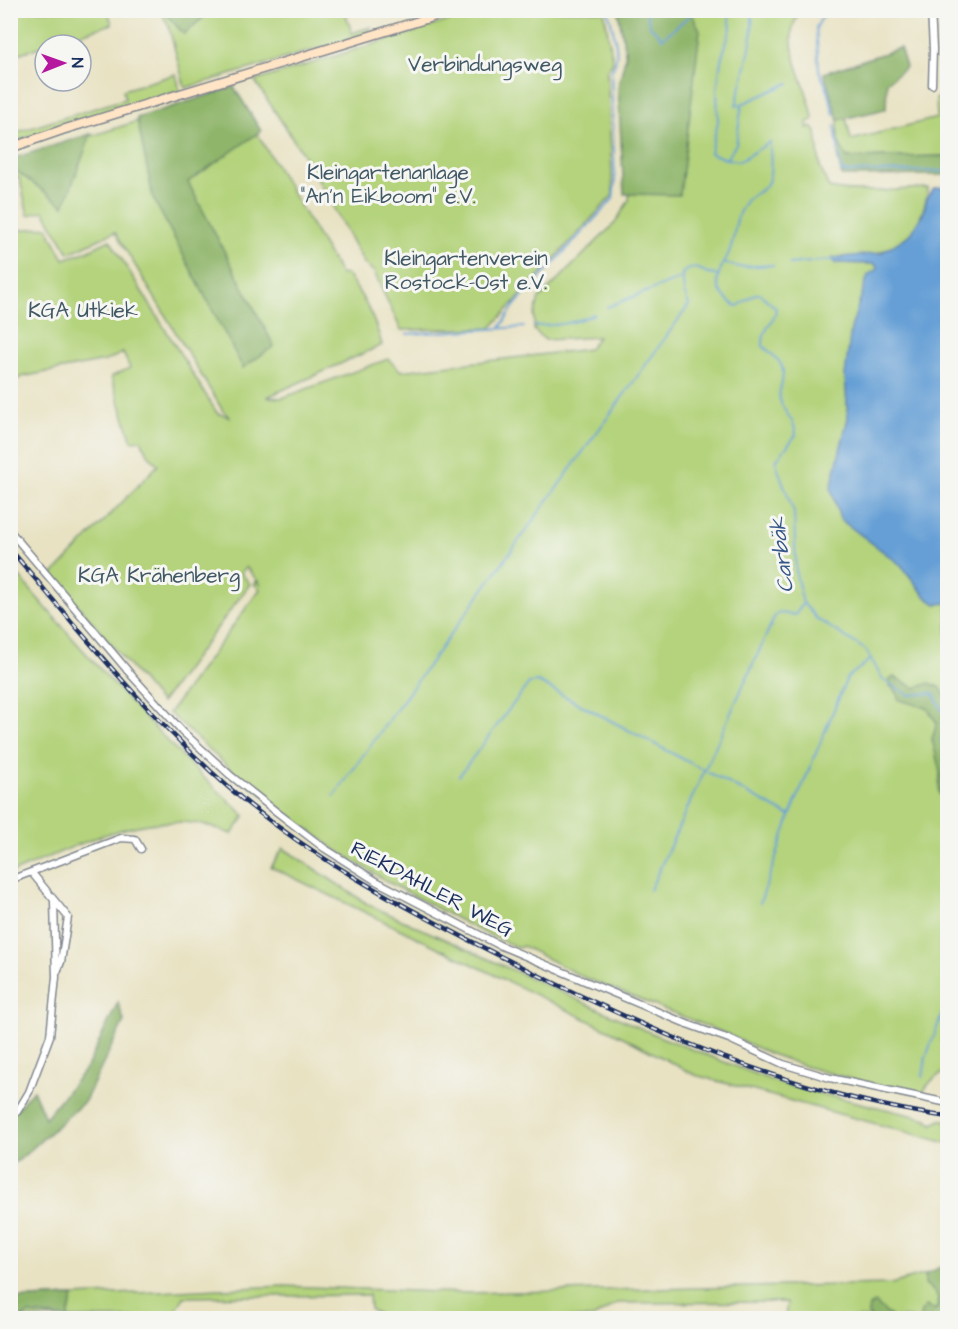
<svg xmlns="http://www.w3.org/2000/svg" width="958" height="1329" viewBox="0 0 958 1329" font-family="'Architects Daughter',sans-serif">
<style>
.green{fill:#b4d37b;stroke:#68816c;stroke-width:1.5}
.forest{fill:#8fb56b;stroke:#557264;stroke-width:1.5}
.water{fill:#659fd5;stroke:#40679a;stroke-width:1.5}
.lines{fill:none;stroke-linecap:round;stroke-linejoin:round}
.stream{stroke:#659fd5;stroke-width:2}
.street-casing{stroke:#828890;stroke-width:9}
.secondary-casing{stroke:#828890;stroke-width:11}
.street{stroke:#fff;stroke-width:6}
.secondary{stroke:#ffe4c6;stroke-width:8}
.rail-casing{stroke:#1b2f5e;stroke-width:4.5}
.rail{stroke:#f6f6f2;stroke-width:2;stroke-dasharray:7;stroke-linecap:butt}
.labels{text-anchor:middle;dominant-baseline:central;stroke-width:6;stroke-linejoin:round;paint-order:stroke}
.park-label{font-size:21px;fill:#415865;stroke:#f6f6f2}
.street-label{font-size:21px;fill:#1b2f5e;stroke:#f6f6f2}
.water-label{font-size:22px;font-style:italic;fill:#355688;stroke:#f6f6f2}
</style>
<rect width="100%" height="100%" fill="#f6f6f2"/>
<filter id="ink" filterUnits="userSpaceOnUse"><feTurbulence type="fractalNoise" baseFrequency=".0167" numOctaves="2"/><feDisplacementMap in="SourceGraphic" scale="12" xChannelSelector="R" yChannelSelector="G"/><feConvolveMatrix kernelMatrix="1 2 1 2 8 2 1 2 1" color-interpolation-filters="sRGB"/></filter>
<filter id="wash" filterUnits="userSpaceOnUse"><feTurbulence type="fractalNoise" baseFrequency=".008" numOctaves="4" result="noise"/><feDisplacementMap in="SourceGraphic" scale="24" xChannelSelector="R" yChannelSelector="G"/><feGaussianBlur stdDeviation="1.35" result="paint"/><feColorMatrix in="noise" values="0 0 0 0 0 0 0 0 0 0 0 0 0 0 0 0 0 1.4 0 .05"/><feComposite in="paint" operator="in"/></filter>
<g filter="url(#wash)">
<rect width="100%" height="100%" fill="#e8e2c2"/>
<path class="green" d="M 11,10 L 108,11 L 112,24 L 11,56 Z
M 211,10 L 345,11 L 352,33 L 371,27 L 368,34 L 185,88 L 168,24 L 160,11 L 163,11 L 184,34 Z
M 483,10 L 604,11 L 613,62 L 607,70 L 613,195 L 491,328 L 401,330 L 374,272 L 364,263 L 308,162 L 255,81 Z
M 623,11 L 801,11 C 775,42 811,87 813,120 L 807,122 L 807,128 L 812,127 L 816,132 L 820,167 L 829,188 C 862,195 894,189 928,188 C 920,248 885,252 834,263 L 875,264 L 878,269 L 845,375 L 848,418 L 831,488 L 840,519 L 901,565 L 926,597 L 936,604 L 947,603 L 947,1072 C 935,1075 928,1083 922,1094 L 862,1082 L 807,1067 L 768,1053 L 729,1035 L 583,977 L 523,946 L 519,948 L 478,930 L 388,882 L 336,850 L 240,778 L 169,713 L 260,589 L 254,584 L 256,581 L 261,585 L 246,567 L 241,573 L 250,584 L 161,703 L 52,575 L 158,465 L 148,454 L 141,440 L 132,441 L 111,377 L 130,368 L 123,353 L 105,361 L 21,377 L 11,385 L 11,231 L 47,227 L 64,259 L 85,252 L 110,240 L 217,413 L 230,417 L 223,411 L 115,232 L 69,253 L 44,211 L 28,215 L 20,180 L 11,171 L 10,162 L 232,91 L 341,275 L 346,274 C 363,295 375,319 382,345 L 267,397 L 282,398 L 388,359 L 401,371 L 589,349 L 598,337 L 545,340 L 534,330 L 534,316 L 539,299 L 615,223 L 629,200 L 631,172 Z
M 176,74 L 180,91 L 11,142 L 11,134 L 125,99 L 123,90 Z
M 947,95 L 947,156 L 847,158 L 838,141 L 838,120 L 846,118 L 851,140 L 937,118 L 936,98 Z
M 11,567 C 70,637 131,705 195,769 C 211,785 229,800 245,816 L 232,834 C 222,831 211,826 201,824 C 133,813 71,849 11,873 Z
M 283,848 L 369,905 L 658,1036 L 781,1084 L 927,1119 L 933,1124 L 941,1120 L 947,1120 L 947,1143 L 695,1075 L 625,1038 L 271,867 Z
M 926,1274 L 925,1284 C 935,1291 940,1296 938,1308 L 921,1312 L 920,1318 L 892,1318 L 890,1315 L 868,1314 L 871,1318 L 785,1318 L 787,1302 L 618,1303 L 593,1318 L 385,1318 L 370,1309 L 369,1295 L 184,1297 L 172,1318 L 11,1318 L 11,1299 L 284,1286 L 465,1293 L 891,1284 Z"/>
<path class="forest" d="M 163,11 L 211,11 L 184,34 Z
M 618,11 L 690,11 L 700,30 L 680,195 L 624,194 L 618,87 L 626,55 Z
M 900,48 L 906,67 L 887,82 L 886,109 L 838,120 L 824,73 Z
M 234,87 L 261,131 L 188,182 L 274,346 L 243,368 L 153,198 L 137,118 Z
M 91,134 L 64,206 L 11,167 L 11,159 Z
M 838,141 L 847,158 L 947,156 L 947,175 L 842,176 L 838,160 Z
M 894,677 L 915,688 L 930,683 L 941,688 L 947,700 L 947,805 L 939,793 L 940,772 L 932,739 L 937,723 L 927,708 L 899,700 L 896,691 L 889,685 L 890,680 Z
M 118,1002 L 124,1021 L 85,1101 L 19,1160 L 11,1164 L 11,1116 L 33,1090 L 45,1118 L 87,1067 Z
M 947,1264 L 947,1318 L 920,1318 L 921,1312 L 926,1306 L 934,1310 L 938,1308 C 940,1295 934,1291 925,1284 L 926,1274 Z
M 73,1296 L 68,1318 L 29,1314 L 19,1318 L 11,1318 L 11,1299 Z
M 875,1303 L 892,1318 L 871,1318 L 868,1314 L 869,1307 Z"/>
<path class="water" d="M 947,187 L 948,603 L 936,604 L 926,597 L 901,565 L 840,519 L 831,488 L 848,418 L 845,375 L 851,328 L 868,275 L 878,269 L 875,264 L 834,263 L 833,258 L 881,253 L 911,234 L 923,214 L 927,198 L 934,188 Z"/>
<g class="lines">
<path class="stream" d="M 646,10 L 650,26 L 663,38 L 696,10
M 728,10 L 731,28 L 721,60 L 717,89 L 718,122 L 710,153 L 726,159 L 740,161 L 770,142 C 770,155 773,173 767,184 C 763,192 751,194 746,201 C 734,216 736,233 730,250 C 723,269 707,281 727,299 C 731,303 733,305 738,306 L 755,294 L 760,294 L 776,308 C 776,323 762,326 763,346 C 779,361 787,363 781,386 C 780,391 778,395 780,400 C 784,414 795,419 796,435 L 777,459 L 776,464 L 794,512 L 796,574 L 803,603 L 817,619 L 866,650 L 883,680 L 909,695 L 933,693 L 948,721
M 826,10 L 816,28 L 819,70 L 828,91 L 834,115
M 741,104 L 736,105 C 742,78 757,37 751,10
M 835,125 L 841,171 L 844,172 L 948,171
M 726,159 L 736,144 L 742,104 L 789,83
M 723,263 L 739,267 L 773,265
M 789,264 L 833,260
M 607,307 L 682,278
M 535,326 C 559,325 573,324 594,314
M 500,328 L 514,306 L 613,199 L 615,183 L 611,71 C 623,56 612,28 608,10
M 407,334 L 524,327
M 948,728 L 941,740 L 948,751
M 459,776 L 529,683 L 538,682 L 790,816 L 847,678 L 871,659
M 334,796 L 689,305 L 684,292 L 682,273 C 699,261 702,275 717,275
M 650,890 L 775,616 L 779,613 L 795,615 L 803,603
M 760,903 L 790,817
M 923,1077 L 926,1057 L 948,998"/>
</g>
</g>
<g filter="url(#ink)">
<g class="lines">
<defs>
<path id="street" d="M 931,10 L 933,49 L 932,85
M 10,531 L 133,677 L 183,732 L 230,775 L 278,813 L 324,848 L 376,881 L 499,945 L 687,1024 L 729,1039 L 783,1064 L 830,1078 L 948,1103
M 32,873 L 68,917 L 61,962 L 57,972
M 10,880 L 121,838 L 135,839 L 141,849
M 10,1116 L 17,1112 L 29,1092 L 50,1036 L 56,977 L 54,901"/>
<path id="secondary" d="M 10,148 L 62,130 L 455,10"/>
</defs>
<use href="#street" class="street-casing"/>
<use href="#secondary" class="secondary-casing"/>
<use href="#street" class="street"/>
<use href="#secondary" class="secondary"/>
<defs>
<path id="rail" d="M 10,549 C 80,631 147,715 227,786 C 307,856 400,905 494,953 C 637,1026 787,1094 948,1117"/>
</defs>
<use href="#rail" class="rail-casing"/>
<use href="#rail" class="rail"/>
</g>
</g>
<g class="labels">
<g class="park-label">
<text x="485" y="64">Verbindungsweg</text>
<text x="388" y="172">Kleingartenanlage<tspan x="388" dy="24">"An'n Eikboom" e.V.</tspan></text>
<text x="466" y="258">Kleingartenverein<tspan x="466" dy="24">Rostock-Ost e.V.</tspan></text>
<text x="83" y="310">KGA Utkiek</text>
<text x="159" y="575">KGA Krähenberg</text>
</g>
<g class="street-label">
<text transform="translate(432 889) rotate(28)">RIEKDAHLER WEG</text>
</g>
<g class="water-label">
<text transform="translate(782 555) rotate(-97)">Carbäk</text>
</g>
</g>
<rect width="958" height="1329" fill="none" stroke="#f6f6f2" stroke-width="36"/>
<g transform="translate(63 63) rotate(89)"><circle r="28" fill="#f6f6f2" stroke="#9ea6b7" stroke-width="1.5"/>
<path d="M0-4.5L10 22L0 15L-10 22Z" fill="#b5179e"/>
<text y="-9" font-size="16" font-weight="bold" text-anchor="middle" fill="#1b2f5e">N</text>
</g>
</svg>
